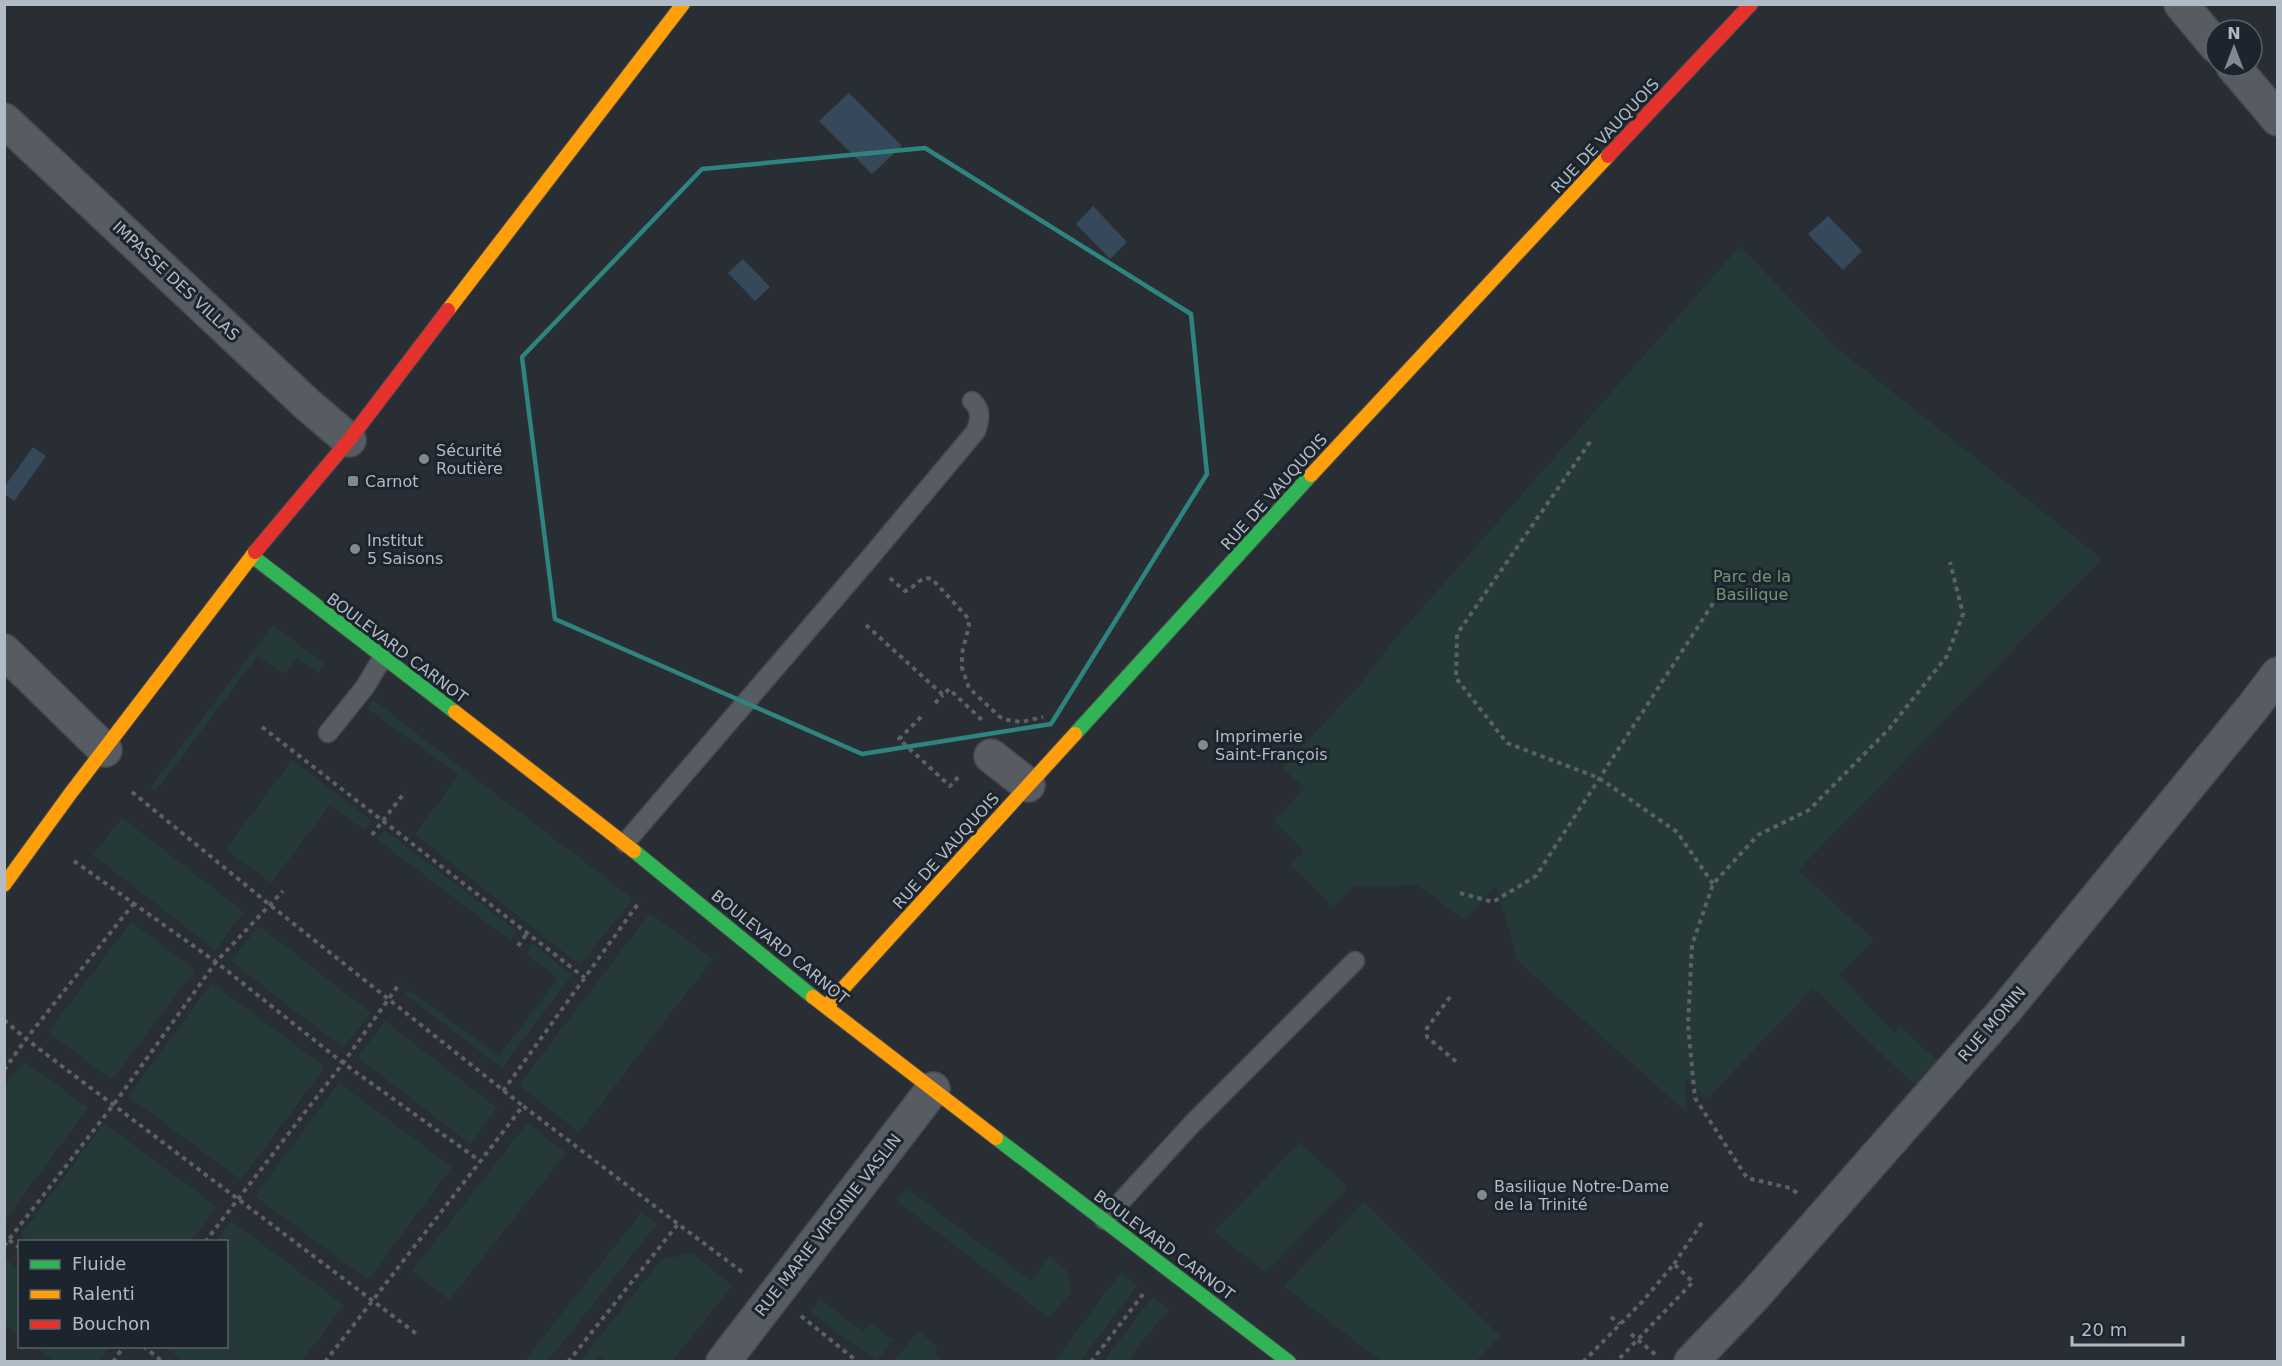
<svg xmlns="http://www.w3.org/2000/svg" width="2282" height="1366" viewBox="0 0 2282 1366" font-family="'DejaVu Sans',sans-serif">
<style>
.green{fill:#263939}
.water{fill:#36495a}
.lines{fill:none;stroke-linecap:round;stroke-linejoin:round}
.lane-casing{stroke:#464a4e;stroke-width:21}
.street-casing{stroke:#464a4e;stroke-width:36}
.fast-casing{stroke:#464a4e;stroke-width:16}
.slow-casing{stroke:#464a4e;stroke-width:16}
.jam-casing{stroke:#464a4e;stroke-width:16}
.path{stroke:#5b6166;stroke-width:4;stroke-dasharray:4.5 4.5;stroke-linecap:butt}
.lane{stroke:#575c62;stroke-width:18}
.street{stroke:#575c62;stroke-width:33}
.fast{stroke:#30b455;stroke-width:14}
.slow{stroke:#ff9f0a;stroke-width:14}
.jam{stroke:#e5322d;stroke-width:14}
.marked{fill:none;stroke:#2f847f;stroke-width:4.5;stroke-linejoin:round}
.poi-dot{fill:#818a92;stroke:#1c252e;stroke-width:2}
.labels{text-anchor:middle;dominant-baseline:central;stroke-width:6;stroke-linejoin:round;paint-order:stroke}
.street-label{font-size:16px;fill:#b1bbc5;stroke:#1c252e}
.poi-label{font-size:16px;fill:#b1bbc5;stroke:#1c252e;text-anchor:start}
.park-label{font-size:16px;fill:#719976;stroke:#1c252e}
</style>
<rect width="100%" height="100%" fill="#282e33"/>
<path class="green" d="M 1740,246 L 1837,348 L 2102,559 L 1798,870 L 1874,940 L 1839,975 L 1894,1033 L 1900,1027 L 1938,1061 L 1914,1085 L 1813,988 L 1707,1099 L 1685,1077 L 1686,1112 L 1518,961 L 1496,886 L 1464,920 L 1418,885 L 1353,887 L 1333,907 L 1290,865 L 1304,851 L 1274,821 L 1305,789 L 1283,768 L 1365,679 L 1390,645 Z
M 273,625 L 325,664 L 318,673 L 297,657 L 284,674 L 258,656 L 155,792 L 150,788 Z
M 373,700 L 633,899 L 580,965 L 415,834 L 459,775 L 367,708 Z
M 292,760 L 371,820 L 364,830 L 330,805 L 271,883 L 226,849 Z
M 122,818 L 244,912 L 215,950 L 93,855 Z
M 385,830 L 517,931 L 510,940 L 378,840 Z
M 650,913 L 713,959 L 579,1132 L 519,1085 Z
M 131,922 L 195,970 L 112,1080 L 48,1032 Z
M 259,926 L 371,1013 L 343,1048 L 231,961 Z
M 532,943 L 572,975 L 502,1068 L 405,994 L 408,989 L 499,1056 L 558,979 L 526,953 Z
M 212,983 L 325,1067 L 241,1180 L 128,1096 Z
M 385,1021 L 497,1108 L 470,1144 L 358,1057 Z
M 24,1061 L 88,1108 L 6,1219 L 5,1086 Z
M 339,1083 L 452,1167 L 368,1280 L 255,1196 Z
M 104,1123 L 217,1207 L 191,1241 L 29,1242 L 21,1235 Z
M 527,1123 L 566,1153 L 449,1300 L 412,1271 Z
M 1299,1143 L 1348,1187 L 1266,1272 L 1214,1232 Z
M 907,1189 L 1031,1281 L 1050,1256 L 1068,1272 L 1071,1292 L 1049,1318 L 896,1200 Z
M 1364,1202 L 1500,1336 L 1476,1361 L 1381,1361 L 1284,1286 Z
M 642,1212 L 657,1224 L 548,1361 L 526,1361 L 526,1359 Z
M 231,1221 L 344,1305 L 302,1361 L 185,1361 L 164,1347 L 226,1346 L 226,1242 L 216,1241 Z
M 692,1253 L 732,1286 L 672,1361 L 607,1361 L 598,1355 L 593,1361 L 580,1361 L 661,1260 Z
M 5,1258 L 19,1270 L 19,1336 L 5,1324 Z
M 1121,1272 L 1137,1286 L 1080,1361 L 1055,1361 Z
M 1152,1297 L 1169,1309 L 1129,1358 L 1133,1361 L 1104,1361 Z
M 820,1299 L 863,1332 L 870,1323 L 893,1340 L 877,1361 L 810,1312 Z
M 918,1331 L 938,1347 L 934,1353 L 945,1361 L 894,1361 Z
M 34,1347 L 109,1347 L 97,1362 L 54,1361 Z"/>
<path class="water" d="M 849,93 L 902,146 L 872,174 L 819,121 Z
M 1093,206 L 1127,242 L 1110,259 L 1076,224 Z
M 1828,216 L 1862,251 L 1843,270 L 1808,234 Z
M 743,259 L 770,287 L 755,301 L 728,273 Z
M 33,447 L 46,456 L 14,501 L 5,494 L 5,486 Z"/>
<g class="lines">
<defs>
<path id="lane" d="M 328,733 L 365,687 L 383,657
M 625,843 L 868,560 L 976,431 C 980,419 982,410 972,401
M 1104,1220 L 1192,1124 L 1355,961"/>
<path id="street" d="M 2181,4 L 2216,46
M 2233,66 L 2278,119
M 4,120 L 308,405 L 349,440
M 4,651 L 105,750
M 991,756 L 1028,785
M 723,1362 L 933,1089
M 1691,1362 L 1754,1296 L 2006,1009 L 2253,707 L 2278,674"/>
<path id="fast" d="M 252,556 L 455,712
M 1075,734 L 1311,475
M 634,851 L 813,997
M 996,1138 L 1289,1362"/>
<path id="slow" d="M 448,310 L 683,4
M 1311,475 L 1608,156
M 455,712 L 634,851
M 4,885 L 70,794 L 255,552
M 813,997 L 996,1138
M 826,1007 L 1075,734"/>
<path id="jam" d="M 1608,156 L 1751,4
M 255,552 L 349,440 L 448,310"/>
</defs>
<use href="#lane" class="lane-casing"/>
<use href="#street" class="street-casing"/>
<use href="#fast" class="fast-casing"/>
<use href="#slow" class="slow-casing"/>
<use href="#jam" class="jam-casing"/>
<path class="path" d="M 1590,442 L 1457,634 L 1456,678 L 1507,743 L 1599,778 L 1677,832 L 1713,884
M 890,578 L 905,591 C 916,588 919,575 932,579 L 968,618 L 969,626 L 962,653 L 962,668 L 969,688 L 1000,717 L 1008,720 L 1021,722 L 1043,717
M 866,625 L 943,695 L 949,689 L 983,721
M 935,703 L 943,695
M 921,717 L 899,739 L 950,786 L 961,774
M 262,727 L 585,978
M 132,792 L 270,905 L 523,1106
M 372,835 L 405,792
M 74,861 L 216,962 L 343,1063 L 480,1161
M 1460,893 L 1493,902 L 1536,876 L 1725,585
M 518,946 L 527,933
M 1450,997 L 1427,1028 L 1427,1037 L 1459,1064
M 4,1020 L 26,1039 L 418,1335
M 4,1070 L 26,1039 L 134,903
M 503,1091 L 640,901
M 1797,1193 L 1790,1188 L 1747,1178 L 1695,1098 L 1688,1025 L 1692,945 L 1713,884 L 1758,835 L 1809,810 L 1889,729 L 1947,656 L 1963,614 L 1950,562
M 9,1240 L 20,1248
M 205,1242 L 343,1063 L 400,983
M 4,1246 L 114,1104 L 216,962 L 283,891
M 1674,1264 L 1703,1221
M 801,1316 L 858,1362
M 1611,1317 L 1620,1324
M 1631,1334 L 1656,1355
M 143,1346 L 163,1362
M 113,1362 L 124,1346
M 325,1362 L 523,1106 L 678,1224
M 568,1362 L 678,1224 L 745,1274
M 1091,1362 L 1144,1293
M 1583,1362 L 1642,1302 L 1674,1264 L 1693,1282 L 1616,1362"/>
<use href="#lane" class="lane"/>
<use href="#street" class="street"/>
<use href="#fast" class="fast"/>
<use href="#slow" class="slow"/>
<use href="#jam" class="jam"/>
</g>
<path class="marked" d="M 925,148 L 1191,314 L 1207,474 L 1051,724 L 862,754 L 555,619 L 522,357 L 702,169 Z"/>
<g class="poi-dot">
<circle cx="424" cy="459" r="6"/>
<rect x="347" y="475" width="12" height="12" rx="3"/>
<circle cx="355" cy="549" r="6"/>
<circle cx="1203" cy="745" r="6"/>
<circle cx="1482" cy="1195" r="6"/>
</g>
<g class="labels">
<g class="street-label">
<text transform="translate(1605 136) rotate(-47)">RUE DE VAUQUOIS</text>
<text transform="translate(176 281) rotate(43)">IMPASSE DES VILLAS</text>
<text transform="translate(1274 492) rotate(-48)">RUE DE VAUQUOIS</text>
<text transform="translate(397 648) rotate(37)">BOULEVARD CARNOT</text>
<text transform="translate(946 851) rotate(-48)">RUE DE VAUQUOIS</text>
<text transform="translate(780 947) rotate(39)">BOULEVARD CARNOT</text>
<text transform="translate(1992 1024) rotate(-49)">RUE MONIN</text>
<text transform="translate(828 1225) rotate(-52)">RUE MARIE VIRGINIE VASLIN</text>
<text transform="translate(1164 1245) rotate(37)">BOULEVARD CARNOT</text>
</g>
<g class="poi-label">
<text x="436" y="450">Sécurité<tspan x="436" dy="18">Routière</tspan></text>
<text x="365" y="481">Carnot</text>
<text x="367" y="540">Institut<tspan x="367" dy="18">5 Saisons</tspan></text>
<text x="1215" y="736">Imprimerie<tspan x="1215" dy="18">Saint-François</tspan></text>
<text x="1494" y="1186">Basilique Notre-Dame<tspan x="1494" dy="18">de la Trinité</tspan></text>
</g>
<g class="park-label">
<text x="1752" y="576">Parc de la<tspan x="1752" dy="18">Basilique</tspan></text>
</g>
</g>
<rect width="2282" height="1366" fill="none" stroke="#b1bbc5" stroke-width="12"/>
<rect x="18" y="1240" width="210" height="108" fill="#1c252e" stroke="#58616a" stroke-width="1.5"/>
<rect x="30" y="1260" width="30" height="9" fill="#30b455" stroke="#58616a" stroke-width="1.5"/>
<text x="72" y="1270" font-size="18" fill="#b1bbc5">Fluide</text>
<rect x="30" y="1290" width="30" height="9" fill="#ff9f0a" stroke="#58616a" stroke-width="1.5"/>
<text x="72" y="1300" font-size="18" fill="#b1bbc5">Ralenti</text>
<rect x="30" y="1320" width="30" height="9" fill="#e5322d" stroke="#58616a" stroke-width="1.5"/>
<text x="72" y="1330" font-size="18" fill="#b1bbc5">Bouchon</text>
<g transform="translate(2234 48)"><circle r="28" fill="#1c252e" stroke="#58616a" stroke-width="1.5"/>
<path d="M0-4.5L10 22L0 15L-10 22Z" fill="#818a92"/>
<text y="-9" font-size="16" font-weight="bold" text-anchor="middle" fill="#b1bbc5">N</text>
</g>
<path d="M2072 1336v9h111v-9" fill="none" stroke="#b1bbc5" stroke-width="3"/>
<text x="2081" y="1336" font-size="18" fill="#b1bbc5" stroke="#1c252e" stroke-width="4.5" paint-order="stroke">20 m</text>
</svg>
